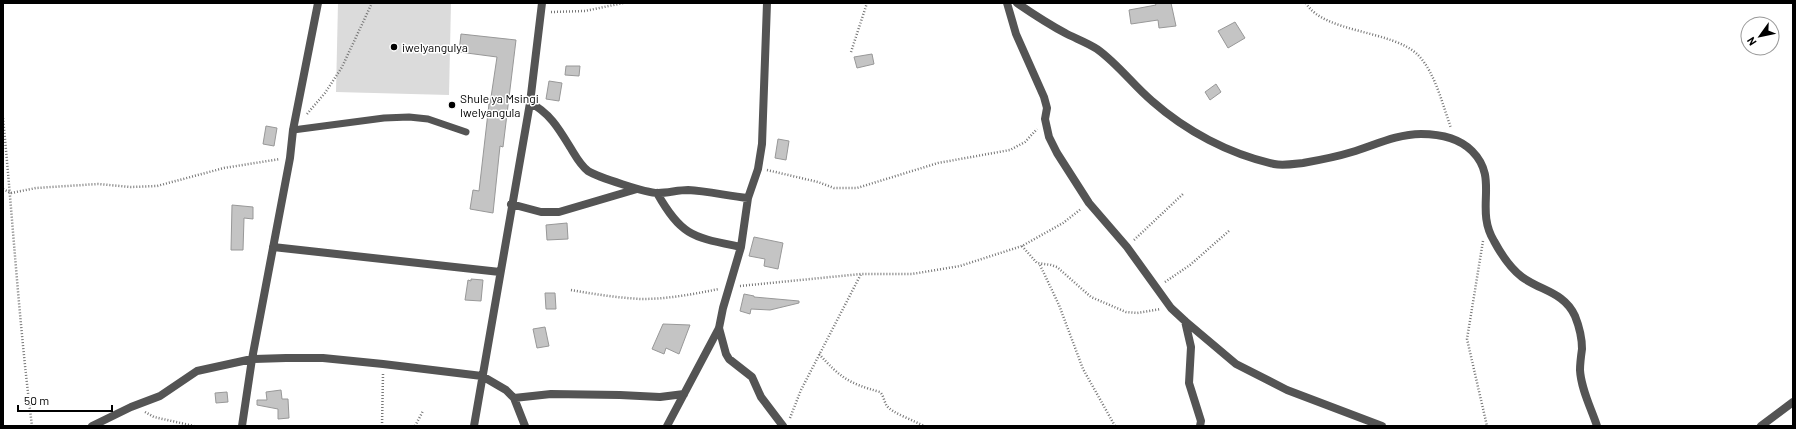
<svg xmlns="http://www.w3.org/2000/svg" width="1796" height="429" viewBox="0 0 1796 429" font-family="Barlow,sans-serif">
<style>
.green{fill:#dbdbdb}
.building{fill:#c4c4c4;stroke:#989898}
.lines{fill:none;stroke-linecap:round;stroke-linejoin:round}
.path{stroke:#767676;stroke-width:2.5;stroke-dasharray:1 2;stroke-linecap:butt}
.service{stroke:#545454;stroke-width:7}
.minor{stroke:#545454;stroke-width:8}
.poi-dot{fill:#000;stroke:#fff;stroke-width:1.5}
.labels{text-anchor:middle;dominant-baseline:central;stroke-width:3;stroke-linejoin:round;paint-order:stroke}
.poi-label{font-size:12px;fill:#000;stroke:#fff;text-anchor:start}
</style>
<rect width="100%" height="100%" fill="#fff"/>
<path class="green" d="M 338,3 L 451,3 L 449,95 L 336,92 Z"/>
<path class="building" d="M 1155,3 L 1171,3 L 1176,26 L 1159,28 L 1158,20 L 1131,24 L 1129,10 L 1156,5 Z
M 1235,22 L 1245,38 L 1228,48 L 1218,31 Z
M 461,34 L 516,40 L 503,147 L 500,146 L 493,213 L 470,209 L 473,190 L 479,191 L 489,104 L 490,104 L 497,57 L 459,52 Z
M 872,54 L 874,64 L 857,68 L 854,57 Z
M 566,66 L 580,66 L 579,76 L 565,75 Z
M 549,81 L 562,83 L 559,101 L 546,99 Z
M 1216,84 L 1221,92 L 1210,100 L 1205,92 Z
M 266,126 L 277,128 L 274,146 L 263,144 Z
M 778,139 L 789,141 L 786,160 L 775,158 Z
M 232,205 L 253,207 L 253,219 L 244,218 L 243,250 L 231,250 Z
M 567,223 L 568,239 L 547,240 L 546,225 Z
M 754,237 L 783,243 L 778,269 L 764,266 L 765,259 L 749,256 Z
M 471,279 L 483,280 L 481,301 L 465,300 L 468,280 L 471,281 Z
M 545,293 L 555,293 L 556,309 L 546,309 Z
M 744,294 L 754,296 L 754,297 L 799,301 L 799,303 L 770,310 L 751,309 L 750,314 L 740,311 Z
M 663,324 L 690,325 L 679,354 L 666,348 L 664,354 L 652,349 Z
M 545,327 L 549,346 L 537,348 L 533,329 Z
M 281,390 L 282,399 L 288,399 L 289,418 L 278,419 L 278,409 L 257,405 L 257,400 L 267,400 L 266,392 Z
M 227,392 L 228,402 L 216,403 L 215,393 Z"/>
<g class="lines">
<path class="path" d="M 1306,3 C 1323,33 1393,30 1418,55 C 1435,72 1443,106 1451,128
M 551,12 L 585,11 L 623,3
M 851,52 L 867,3
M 307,114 L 325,93 L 342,67 L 372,3
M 3,118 C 13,221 19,324 32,426
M 767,170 L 818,182 L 834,188 L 857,188 L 938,163 L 1010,150 L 1025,142 L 1037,129
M 3,189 L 11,193 L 36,188 L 98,184 L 131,187 L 157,186 L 224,168 L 280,159
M 1134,240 L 1184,193
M 1483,241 L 1467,339 L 1487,426
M 1022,246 L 1037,263 L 1051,265 L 1057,267 L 1091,297 L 1126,312 L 1137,313 L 1161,309
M 1040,265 L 1059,305 L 1083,369 L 1115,426
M 1165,282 L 1190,265 L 1230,230
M 740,286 L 861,274 L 912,274 L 960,266 L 1022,246 L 1063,223 L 1081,209
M 571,290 C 594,294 618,298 642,299 C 668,299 694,294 719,289
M 819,354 C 841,378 848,383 880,392 C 884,396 884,402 887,406 C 892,413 915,421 924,426
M 145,412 L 154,417 L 194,426
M 790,418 L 801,390 L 861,274
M 382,426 L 383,374
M 415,426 L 423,411"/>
<path class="service" d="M 293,130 L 384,118 L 409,117 L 428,119 L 466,132"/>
<path class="minor" d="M 1007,3 L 1016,34 L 1044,97 L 1047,108 L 1045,119 L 1049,137 L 1057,153 L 1089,203 L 1127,247 L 1171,308 L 1185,321 L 1236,364 L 1287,390 L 1382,426
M 1017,3 C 1033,14 1050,25 1067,34 C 1077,39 1088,43 1097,49 C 1118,64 1133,85 1152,101 C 1186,131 1229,154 1274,164 C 1283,166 1294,164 1303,163 C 1320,160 1336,157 1352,152 C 1375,145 1397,134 1421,134 C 1439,134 1459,138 1472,151 C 1500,179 1474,208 1494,241 C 1501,254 1510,268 1522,277 C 1541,291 1564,292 1575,316 C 1579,326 1582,338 1582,349 C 1581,356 1580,363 1580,370 C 1581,389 1591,408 1597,426
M 530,103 C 549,112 559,129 570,147 C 575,155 580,165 588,171 C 598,177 646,193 658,193 C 668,193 678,190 688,190 C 708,191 728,196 748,198
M 657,193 C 682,237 693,237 741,247
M 511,204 L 541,212 L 559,212 L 637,189
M 273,247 L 500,272
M 1185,321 L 1191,347 L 1189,383 L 1201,421 L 1200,426
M 719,328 L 726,354 L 729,359 L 752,377 L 761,397 L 783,426
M 514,398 L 551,394 L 620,395 L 660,397 L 684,394
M 92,426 L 131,407 L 160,396 L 197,371 L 252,359 L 286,358 L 323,358 L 383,364 L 482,376 L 506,390 L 514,398 L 525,426
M 242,426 L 252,359 L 290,158 L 293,130 L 318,3
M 474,426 L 530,103 L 542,3
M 667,426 L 719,328 L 723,308 L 741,247 L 748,198 L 758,169 L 762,144 L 767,3
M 1761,426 L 1793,402"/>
</g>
<g class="poi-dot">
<circle cx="394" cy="47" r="4"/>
<circle cx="452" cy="105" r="4"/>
</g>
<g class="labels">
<g class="poi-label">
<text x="402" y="47">iwelyangulya</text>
<text x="460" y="98">Shule ya Msingi<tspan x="460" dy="14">Iwelyangula</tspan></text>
</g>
</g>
<rect width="1796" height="429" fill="none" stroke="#000000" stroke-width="8"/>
<g transform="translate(1760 36) rotate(237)"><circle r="19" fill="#ffffff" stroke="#999999"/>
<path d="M0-3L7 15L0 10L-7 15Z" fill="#000000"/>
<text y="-6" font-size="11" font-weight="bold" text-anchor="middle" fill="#000000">N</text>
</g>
<path d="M18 405v6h94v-6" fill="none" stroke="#000000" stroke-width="2"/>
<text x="24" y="405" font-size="12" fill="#000000" stroke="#ffffff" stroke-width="3" paint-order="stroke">50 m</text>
</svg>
